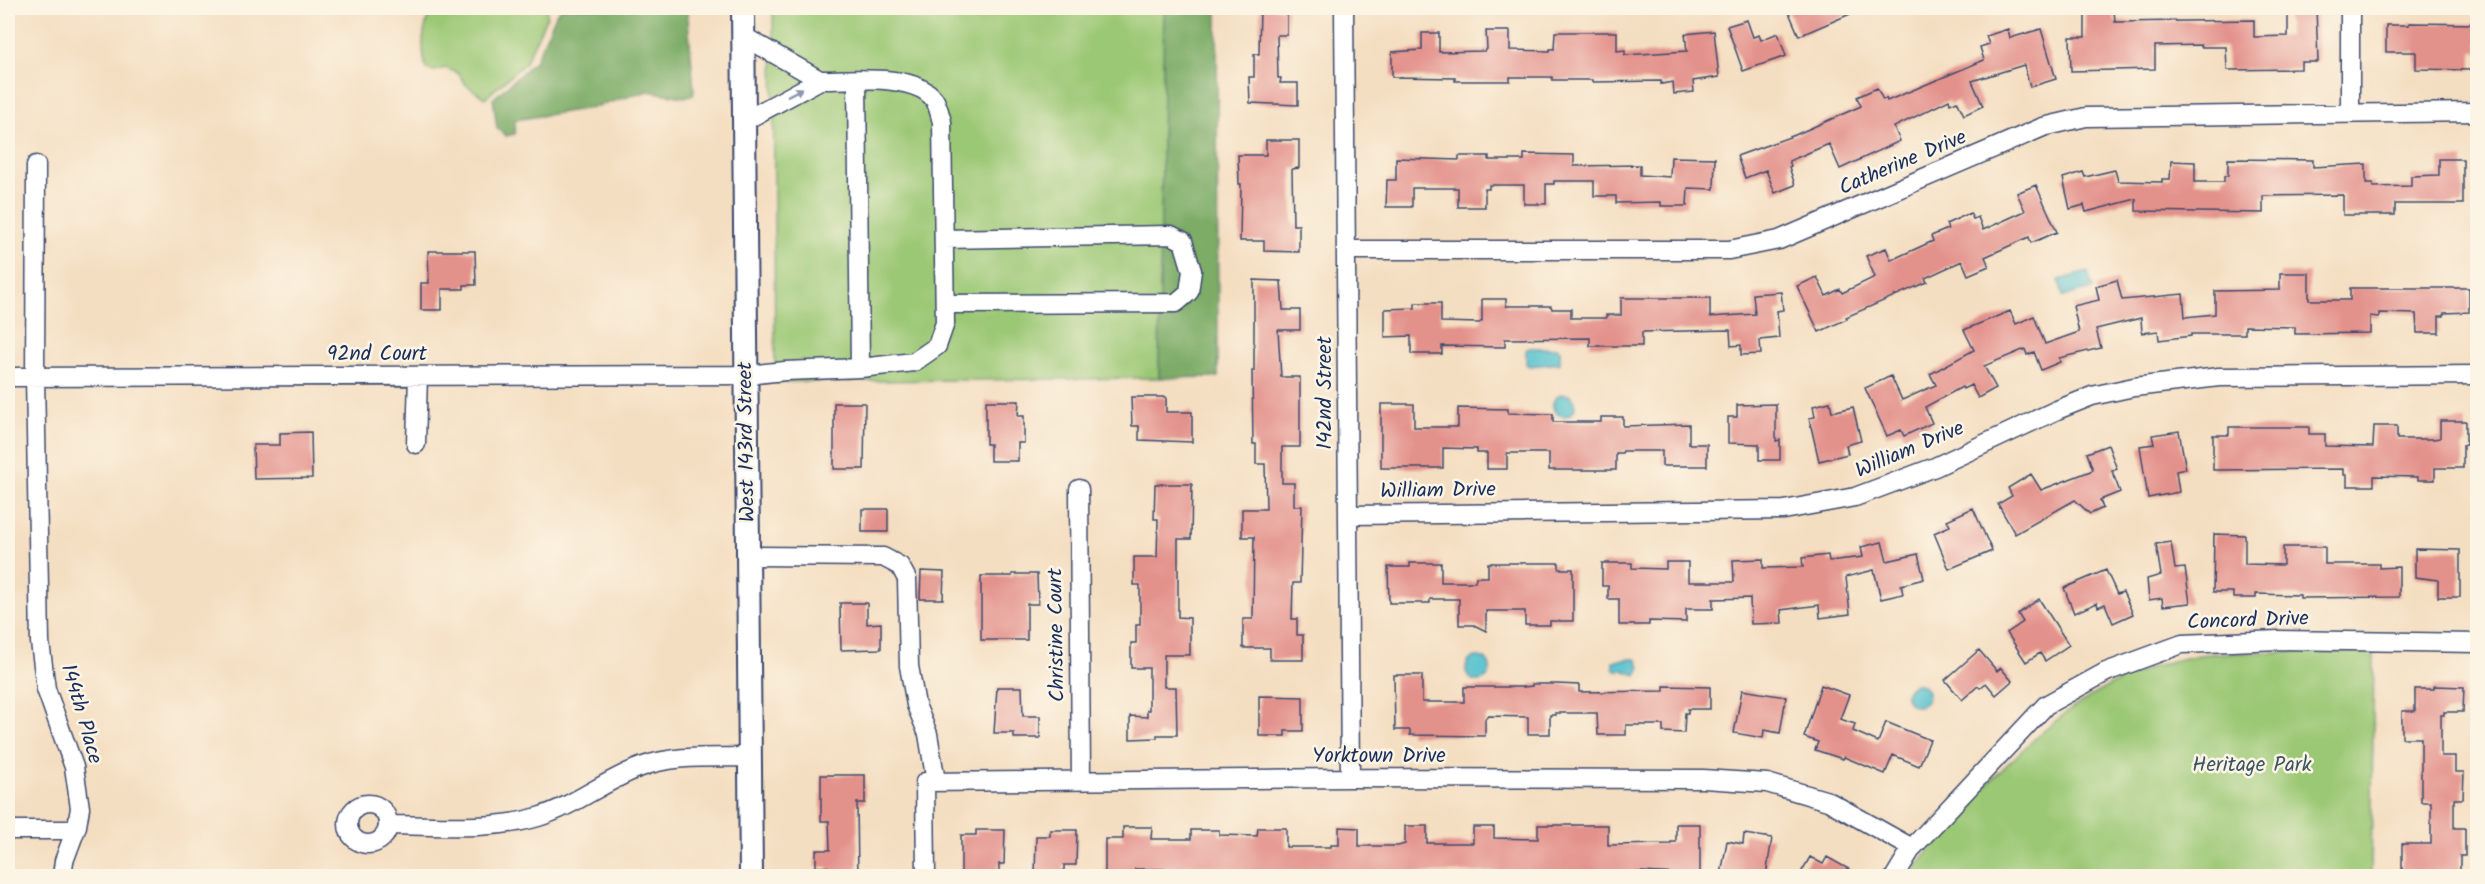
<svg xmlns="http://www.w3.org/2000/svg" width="2485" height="884" viewBox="0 0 2485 884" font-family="Kalam,sans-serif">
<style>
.green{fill:#9bc875;stroke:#5b7c6a;stroke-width:1.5}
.forest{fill:#7cac66;stroke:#4c6e62;stroke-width:1.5}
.water{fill:#55c1ce;stroke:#387896;stroke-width:1.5}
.building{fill:#e3918b}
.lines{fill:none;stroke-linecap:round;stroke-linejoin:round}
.minor-casing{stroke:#3c496d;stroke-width:21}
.major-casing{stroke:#3c496d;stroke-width:26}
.minor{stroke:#fff;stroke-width:18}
.major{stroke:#fff;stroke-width:22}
.oneway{fill:#8d97ae}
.labels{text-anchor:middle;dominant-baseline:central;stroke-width:5;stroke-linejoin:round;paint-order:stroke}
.street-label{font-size:21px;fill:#1b2f5e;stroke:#fcf5e5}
.park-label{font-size:21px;fill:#3b5564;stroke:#fcf5e5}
</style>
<rect width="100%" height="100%" fill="#fcf5e5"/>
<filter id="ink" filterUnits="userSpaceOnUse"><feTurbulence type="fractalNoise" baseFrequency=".0167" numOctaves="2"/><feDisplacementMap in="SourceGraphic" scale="12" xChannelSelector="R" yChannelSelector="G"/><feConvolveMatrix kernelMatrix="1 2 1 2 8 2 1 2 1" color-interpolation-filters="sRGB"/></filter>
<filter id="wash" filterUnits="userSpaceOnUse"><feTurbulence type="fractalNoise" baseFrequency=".008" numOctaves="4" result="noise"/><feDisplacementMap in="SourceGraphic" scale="24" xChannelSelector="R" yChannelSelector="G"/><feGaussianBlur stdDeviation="1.35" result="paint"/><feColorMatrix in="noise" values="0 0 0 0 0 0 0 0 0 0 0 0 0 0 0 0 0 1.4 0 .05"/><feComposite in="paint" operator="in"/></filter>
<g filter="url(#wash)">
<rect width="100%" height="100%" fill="#f4dec1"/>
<path class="green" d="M 431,8 L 547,8 L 547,16 L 525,63 L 485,98 L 466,85 L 458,73 L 445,68 L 435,71 L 426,69 C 420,46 423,30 431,8 Z
M 773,8 L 1164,8 L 1159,378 L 775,382 Z
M 2374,651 L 2371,876 L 1910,876 C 1932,845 1957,817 1983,789 C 2046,723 2107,670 2201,655 C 2223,652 2246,653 2269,652 C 2304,652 2339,652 2374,651 Z"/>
<path class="forest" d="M 562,8 L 687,8 L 694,90 L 693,95 L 684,97 L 648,91 L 590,108 L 515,120 L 515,134 L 506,136 L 497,128 L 493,99 L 535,61 L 557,13 Z
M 1164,8 L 1217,8 L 1218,377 L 1159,378 Z"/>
<path class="water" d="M 2088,272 L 2093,289 L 2063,296 L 2059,280 Z
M 1529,348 L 1558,348 L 1560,350 L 1560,363 L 1529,366 L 1526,364 L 1526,350 Z
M1553 405a11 11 0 1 1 22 0a11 11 0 1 1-22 0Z
M1466 669a12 12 0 1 1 24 0a12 12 0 1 1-24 0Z
M 1633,659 L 1637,660 L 1640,667 L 1636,675 L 1623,670 L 1616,671 L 1613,667 L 1613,661 Z
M1906 695a11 11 0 1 1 22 0a11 11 0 1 1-22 0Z"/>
<g id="blocks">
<path class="building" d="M 1260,8 L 1287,8 L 1287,35 L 1277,35 L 1278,78 L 1281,78 L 1280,83 L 1298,83 L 1298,105 L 1250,103 L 1249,77 L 1254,77 L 1254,54 L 1259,54 Z
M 1787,8 L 1864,8 L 1799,36 Z
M 2316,8 L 2318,62 L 2301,62 L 2301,69 L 2227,70 L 2226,47 L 2201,47 L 2201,45 L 2155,46 L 2155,69 L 2071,71 L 2070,37 L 2085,37 L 2085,11 L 2114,10 L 2115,22 L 2254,20 L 2254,37 L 2288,36 L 2288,9 Z
M 1747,20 L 1753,37 L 1759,35 L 1761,40 L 1778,33 L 1786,56 L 1743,71 L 1727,26 Z
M 2409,23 L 2478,24 L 2478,52 L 2472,52 L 2472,70 L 2416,69 L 2416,52 L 2386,52 L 2386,25 L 2409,25 Z
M 2008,29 L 2010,38 L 2041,29 L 2056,79 L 2030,87 L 2024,65 L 1972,81 L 1983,106 L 1964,115 L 1957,101 L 1950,104 L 1949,100 L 1894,127 L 1900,141 L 1840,169 L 1829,144 L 1789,161 L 1791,166 L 1789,167 L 1795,185 L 1775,193 L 1766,170 L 1745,178 L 1737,156 L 1795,135 L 1861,106 L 1857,97 L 1877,88 L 1883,100 L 1886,98 L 1887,101 L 1984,60 L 1980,47 L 1989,44 L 1986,36 Z
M 1486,31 L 1510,31 L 1510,50 L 1550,51 L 1550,49 L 1554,49 L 1555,32 L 1617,32 L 1617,51 L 1625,50 L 1625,55 L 1687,51 L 1685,34 L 1714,31 L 1719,77 L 1693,81 L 1694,92 L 1674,94 L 1673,82 L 1661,84 L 1661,81 L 1592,82 L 1592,80 L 1552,80 L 1552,77 L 1510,77 L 1510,81 L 1455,81 L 1455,78 L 1392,77 L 1392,52 L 1422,50 L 1422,33 L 1439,33 L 1439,52 L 1484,51 L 1487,49 Z
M 1266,140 L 1299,140 L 1299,168 L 1292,169 L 1293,225 L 1299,225 L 1299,252 L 1264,251 L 1264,241 L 1240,241 L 1241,184 L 1239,184 L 1238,155 L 1266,155 Z
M 1524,154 L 1574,155 L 1574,166 L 1640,165 L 1640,175 L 1670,177 L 1671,157 L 1715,158 L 1714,189 L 1688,188 L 1687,206 L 1661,206 L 1661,202 L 1616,203 L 1616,196 L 1594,196 L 1594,181 L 1554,181 L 1554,184 L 1546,184 L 1546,204 L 1524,204 L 1524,185 L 1489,185 L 1489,189 L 1485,189 L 1485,207 L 1458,207 L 1458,188 L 1412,188 L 1412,207 L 1386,207 L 1387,180 L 1396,180 L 1396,158 L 1459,160 L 1459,156 L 1489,156 L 1489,160 L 1524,160 Z
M 2228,159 L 2313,160 L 2313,167 L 2366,164 L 2366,183 L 2373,183 L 2373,187 L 2411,186 L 2411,176 L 2439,175 L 2439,159 L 2463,159 L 2463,204 L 2395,204 L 2395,215 L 2343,215 L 2343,195 L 2263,196 L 2263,213 L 2136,211 L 2136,199 L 2086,212 L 2084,205 L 2070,209 L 2063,178 L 2083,172 L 2085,177 L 2115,170 L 2118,181 L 2162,182 L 2162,179 L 2170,179 L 2171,161 L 2195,162 L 2195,182 L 2224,182 L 2224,176 L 2228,176 Z
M 2036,185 L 2057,232 L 2031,243 L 2029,237 L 1985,257 L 1989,266 L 1968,275 L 1962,261 L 1925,278 L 1927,282 L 1846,317 L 1847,319 L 1819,332 L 1797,286 L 1817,277 L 1826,296 L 1840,289 L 1842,293 L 1875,277 L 1866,256 L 1886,248 L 1891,260 L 1933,241 L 1931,236 L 1948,229 L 1946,224 L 1970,213 L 1973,219 L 1978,217 L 1983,230 L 2025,211 L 2017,193 Z
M 428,251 L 475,251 L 476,285 L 464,285 L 464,289 L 442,289 L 442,310 L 421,310 L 421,283 L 429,283 Z
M 2280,273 L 2309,273 L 2309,300 L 2350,300 L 2350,288 L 2469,288 L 2469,312 L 2444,313 L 2444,316 L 2439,316 L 2439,333 L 2417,333 L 2416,314 L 2379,313 L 2379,317 L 2370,316 L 2370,333 L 2295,334 L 2295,327 L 2245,326 L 2245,334 L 2191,334 L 2191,336 L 2159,340 L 2158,331 L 2142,333 L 2141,318 L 2096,329 L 2101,348 L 2059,358 L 2060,362 L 2041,370 L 2034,352 L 2027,355 L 2025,349 L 1984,366 L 1996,388 L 1978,398 L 1971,385 L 1963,389 L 1962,387 L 1925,407 L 1932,423 L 1904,436 L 1901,430 L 1887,436 L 1865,388 L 1891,376 L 1902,400 L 1936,385 L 1930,374 L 1974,350 L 1964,330 L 2010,311 L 2016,324 L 2034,316 L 2045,344 L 2079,332 L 2073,306 L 2099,300 L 2096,286 L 2117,280 L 2122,300 L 2183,294 L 2185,317 L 2215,314 L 2215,291 L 2280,290 Z
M 1254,280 L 1281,281 L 1283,310 L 1300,310 L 1300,330 L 1278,330 L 1281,377 L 1300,377 L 1300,447 L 1282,447 L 1282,483 L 1294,483 L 1294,506 L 1302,506 L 1300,583 L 1293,583 L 1292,619 L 1297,619 L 1297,635 L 1303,635 L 1303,660 L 1270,660 L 1270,648 L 1243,648 L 1243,619 L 1253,619 L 1254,537 L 1242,537 L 1242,509 L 1266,509 L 1265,464 L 1256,464 L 1256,444 L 1253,444 L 1252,371 L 1254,371 Z
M 1781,292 L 1783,310 L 1777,311 L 1779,338 L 1760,340 L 1761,354 L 1741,355 L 1741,345 L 1731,346 L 1730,330 L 1642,332 L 1642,346 L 1590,346 L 1590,338 L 1505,339 L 1505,347 L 1442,346 L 1442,354 L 1411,354 L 1411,336 L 1385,337 L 1385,309 L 1415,308 L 1415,303 L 1441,303 L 1441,322 L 1479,323 L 1482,321 L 1482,299 L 1506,299 L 1506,306 L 1551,306 L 1552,309 L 1571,309 L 1571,318 L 1606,318 L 1606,315 L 1621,315 L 1621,298 L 1710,298 L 1710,317 L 1755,314 L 1753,294 Z
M 1131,397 L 1166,397 L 1166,412 L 1192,412 L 1192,442 L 1139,440 L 1139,426 L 1132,426 Z
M 986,401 L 1019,401 L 1018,416 L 1024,416 L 1024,443 L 1018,443 L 1018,461 L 990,461 L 990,444 L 986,444 Z
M 1830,402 L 1832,412 L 1853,407 L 1861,441 L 1846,445 L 1848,454 L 1819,461 L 1809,418 L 1815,417 L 1813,406 Z
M 834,403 L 865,403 L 864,469 L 834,469 Z
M 1381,404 L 1414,404 L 1414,427 L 1458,427 L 1458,408 L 1508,409 L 1508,413 L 1553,414 L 1553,422 L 1601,422 L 1601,417 L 1623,417 L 1623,426 L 1689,424 L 1689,444 L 1707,444 L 1707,466 L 1662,466 L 1662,451 L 1623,451 L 1622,453 L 1616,453 L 1616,470 L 1549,470 L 1549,453 L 1507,453 L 1507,469 L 1487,469 L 1487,453 L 1477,453 L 1477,449 L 1443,448 L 1443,468 L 1381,468 Z
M 1776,404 L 1776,441 L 1780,440 L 1780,460 L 1759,460 L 1759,444 L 1728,443 L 1728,417 L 1737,417 L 1737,405 Z
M 2440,421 L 2466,421 L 2466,445 L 2463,445 L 2463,468 L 2435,468 L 2435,480 L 2418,480 L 2418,477 L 2374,476 L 2374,486 L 2347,486 L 2347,475 L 2344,475 L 2344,469 L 2213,470 L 2213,435 L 2229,435 L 2229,427 L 2309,427 L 2309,434 L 2325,434 L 2325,446 L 2373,447 L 2374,426 L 2397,426 L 2397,439 L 2433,439 L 2440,438 Z
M 2179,431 L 2186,469 L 2176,471 L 2179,492 L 2148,498 L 2140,446 L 2154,444 L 2152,435 Z
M 311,432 L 312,478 L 254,479 L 253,445 L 280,445 L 280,433 Z
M 2108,445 L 2117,469 L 2112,471 L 2120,492 L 2100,500 L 2103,508 L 2090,514 L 2075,500 L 2015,534 L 1998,504 L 2012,496 L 2008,488 L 2031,474 L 2041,490 L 2093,470 L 2087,453 Z
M 1155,484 L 1192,484 L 1191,539 L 1178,539 L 1178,617 L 1190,618 L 1190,655 L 1164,655 L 1164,687 L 1176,687 L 1177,735 L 1157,735 L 1157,738 L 1130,739 L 1130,716 L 1147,717 L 1147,710 L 1149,710 L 1149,668 L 1131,668 L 1131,643 L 1136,643 L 1136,625 L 1140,625 L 1140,585 L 1134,585 L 1134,557 L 1157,557 L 1158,519 L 1154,519 Z
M 1973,508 L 1992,551 L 1949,569 L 1934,533 L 1950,526 L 1947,520 Z
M 862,509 L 888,509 L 888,532 L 862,532 Z
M 2214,534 L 2245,535 L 2245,564 L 2283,565 L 2283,547 L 2325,547 L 2325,564 L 2379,564 L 2379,568 L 2399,567 L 2399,597 L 2300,598 L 2300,595 L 2256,594 L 2256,598 L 2233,598 L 2233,592 L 2213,592 Z
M 1882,542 L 1887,561 L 1918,554 L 1924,579 L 1901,585 L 1903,594 L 1881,599 L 1874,570 L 1846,577 L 1850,614 L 1820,618 L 1819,605 L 1781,610 L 1782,623 L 1751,624 L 1750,598 L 1713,599 L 1713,609 L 1686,609 L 1686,622 L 1649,621 L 1649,625 L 1619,625 L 1619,599 L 1608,599 L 1608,586 L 1602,586 L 1602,563 L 1632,563 L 1632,568 L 1666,569 L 1666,562 L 1688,562 L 1688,582 L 1734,582 L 1733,560 L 1763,559 L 1763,568 L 1803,567 L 1802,558 L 1828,555 L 1829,561 L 1863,557 L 1861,547 Z
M 2171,542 L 2175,569 L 2185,568 L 2190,603 L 2163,606 L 2162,598 L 2149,600 L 2147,579 L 2161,575 L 2156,544 Z
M 2415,549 L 2460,550 L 2460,597 L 2438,597 L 2438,580 L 2415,577 Z
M 1410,563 L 1441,563 L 1441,582 L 1475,582 L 1476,577 L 1488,577 L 1488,563 L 1559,563 L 1559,569 L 1573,569 L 1573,621 L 1550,621 L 1550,625 L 1525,625 L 1525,611 L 1486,611 L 1486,631 L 1474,625 L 1459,625 L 1459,599 L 1430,599 L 1430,603 L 1389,603 L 1388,567 L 1410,567 Z
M 2106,570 L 2117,594 L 2123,592 L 2133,614 L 2113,623 L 2105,604 L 2098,607 L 2097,603 L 2074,613 L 2064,588 Z
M 921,571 L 944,572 L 943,599 L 920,599 Z
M 1012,574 L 1037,574 L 1038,604 L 1027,604 L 1027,640 L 981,640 L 981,576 L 1012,576 Z
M 2039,599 L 2069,645 L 2045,661 L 2040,653 L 2026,662 L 2007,633 L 2023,622 L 2018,614 Z
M 840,603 L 867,603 L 867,624 L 881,623 L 881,649 L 841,650 Z
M 1979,650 L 1997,671 L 2001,668 L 2012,681 L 1996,695 L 1986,683 L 1980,688 L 1978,686 L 1962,700 L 1945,680 Z
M 1394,675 L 1422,675 L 1422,702 L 1464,702 L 1464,687 L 1523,687 L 1532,686 L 1532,684 L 1557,684 L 1579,685 L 1579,692 L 1664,691 L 1664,686 L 1710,687 L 1710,709 L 1688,709 L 1688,713 L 1685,713 L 1684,733 L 1663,732 L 1663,725 L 1626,725 L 1626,735 L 1598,735 L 1597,713 L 1555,713 L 1556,715 L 1550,715 L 1550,734 L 1528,734 L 1528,717 L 1488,716 L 1485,719 L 1485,736 L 1410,735 L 1410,730 L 1395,730 Z
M 1821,685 L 1849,695 L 1840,719 L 1855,724 L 1853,731 L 1878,742 L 1886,722 L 1930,740 L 1919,766 L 1893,755 L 1885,774 L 1844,757 L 1843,759 L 1815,750 L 1818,742 L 1804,737 Z
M 2434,686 L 2464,687 L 2463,712 L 2444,712 L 2444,715 L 2441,715 L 2441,756 L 2455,756 L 2455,772 L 2464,772 L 2463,799 L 2454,799 L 2454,828 L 2465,828 L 2465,856 L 2460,856 L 2460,873 L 2402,874 L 2402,844 L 2431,844 L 2431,802 L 2421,802 L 2421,738 L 2402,738 L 2402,711 L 2415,711 L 2415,689 L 2434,689 Z
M 997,687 L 1022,687 L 1023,716 L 1040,716 L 1040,738 L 1014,738 L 1014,733 L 994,733 Z
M 1742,690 L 1786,697 L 1780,733 L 1764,730 L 1763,738 L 1734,733 Z
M 1259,696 L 1303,697 L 1303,731 L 1285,731 L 1285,736 L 1259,736 Z
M 821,775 L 865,775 L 865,803 L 857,803 L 858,876 L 828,876 L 828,867 L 816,867 L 816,850 L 830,850 L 829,821 L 821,821 Z
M 1676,824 L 1700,824 L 1700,875 L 1641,872 L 1563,876 L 1511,875 L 1511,872 L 1354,874 L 1285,872 L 1218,873 L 1218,876 L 1175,875 L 1175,869 L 1135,869 L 1135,876 L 1105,876 L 1105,839 L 1123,839 L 1123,827 L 1152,827 L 1151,839 L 1191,839 L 1191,830 L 1219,830 L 1219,835 L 1257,836 L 1258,828 L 1286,828 L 1286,847 L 1331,847 L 1331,845 L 1339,845 L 1339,827 L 1359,828 L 1359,846 L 1398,846 L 1405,844 L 1405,826 L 1427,826 L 1427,843 L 1473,843 L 1473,827 L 1494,827 L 1494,838 L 1538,839 L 1538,825 L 1608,825 L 1608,845 L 1671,844 L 1671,842 L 1676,842 Z
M 976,830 L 1005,830 L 1004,864 L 999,864 L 999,876 L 961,876 L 961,835 L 976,835 Z
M 1050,830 L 1077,830 L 1076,865 L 1064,865 L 1064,876 L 1035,876 L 1036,836 L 1050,836 Z
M 1744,834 L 1772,838 L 1766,876 L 1721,875 L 1727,841 L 1743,844 Z
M 1810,857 L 1823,864 L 1827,857 L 1861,876 L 1799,876 Z"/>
</g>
</g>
<g filter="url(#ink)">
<use href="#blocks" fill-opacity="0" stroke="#3c496d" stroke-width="1.5"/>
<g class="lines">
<defs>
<path id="minor" d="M 1344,8 L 1350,778
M 2350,8 L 2350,113
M 743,36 L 820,80 L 744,121
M 857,80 L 860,368
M 36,165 L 35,377 L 40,642 L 46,689 L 74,767 L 80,808 L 77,826 L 64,861 L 62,876
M 944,239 L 1171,235 L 1183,241 L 1192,271 L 1189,292 L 1176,303 L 945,304
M 1346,250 L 1729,250 L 1779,240 L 2043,127 L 2086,117 L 2478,112
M 8,377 L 746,375 L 785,371 L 860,368 L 914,362 L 937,346 L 945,323 L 942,122 C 940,115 938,105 934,99 C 915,73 850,80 820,80
M 416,444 L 418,376
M 1079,489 L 1081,781
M 1348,515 L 1784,510 L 1855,497 L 1935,467 L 2057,410 L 2092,396 L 2134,387 L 2219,377 L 2478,375
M 749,556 L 883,557 L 900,566 L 907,579 L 909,666 L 916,705 L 928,734 L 936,782
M348 824a20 20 0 1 1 40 0a20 20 0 1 1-40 0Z
M 388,825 C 437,825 491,831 538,817 C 575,806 605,780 641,767 C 675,754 715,758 750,757
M 8,830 L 75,830
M 926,876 L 925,782 L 1350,778 L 1703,779 L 1767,783 L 1828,801 L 1912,848
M 1895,876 L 1912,848 L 2046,705 L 2106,672 L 2182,644 L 2279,640 L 2478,643"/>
<path id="major" d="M 743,8 L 751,876"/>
</defs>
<use href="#minor" class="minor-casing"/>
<use href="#major" class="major-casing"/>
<use href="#minor" class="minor"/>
<use href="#major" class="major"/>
</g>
<defs><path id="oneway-solid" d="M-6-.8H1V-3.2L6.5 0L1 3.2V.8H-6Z" transform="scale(1.5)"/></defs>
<use class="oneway" href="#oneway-solid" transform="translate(795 92) rotate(-27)"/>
</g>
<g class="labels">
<g class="street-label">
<text transform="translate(1903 163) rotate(-23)">Catherine Drive</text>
<text x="377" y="354">92nd Court</text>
<text transform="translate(1325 393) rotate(-90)">142nd Street</text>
<text transform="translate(747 442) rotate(-91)">West 143rd Street</text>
<text transform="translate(1910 450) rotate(-23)">William Drive</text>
<text transform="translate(1438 491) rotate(-1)">William Drive</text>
<text transform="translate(2248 621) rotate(-2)">Concord Drive</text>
<text transform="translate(1057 635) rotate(-91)">Christine Court</text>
<text transform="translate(81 714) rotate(74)">144th Place</text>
<text x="1379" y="756">Yorktown Drive</text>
</g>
<g class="park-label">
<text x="2252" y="765">Heritage Park</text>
</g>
</g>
<rect width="2485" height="884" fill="none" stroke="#fcf5e5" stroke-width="30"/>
</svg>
